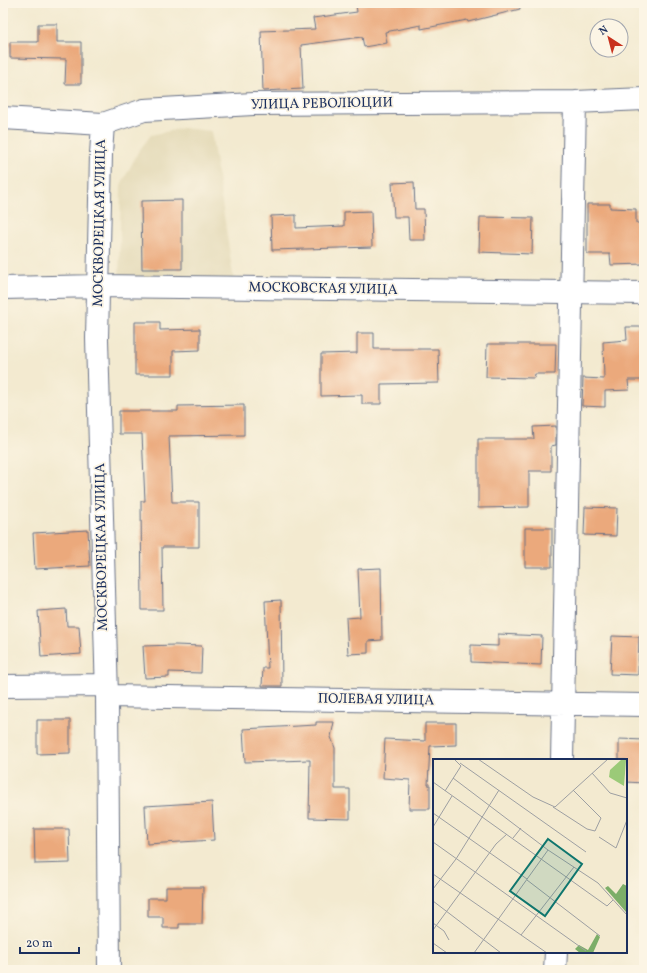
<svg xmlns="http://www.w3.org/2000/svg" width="647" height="973" viewBox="0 0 647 973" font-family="Vollkorn,serif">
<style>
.built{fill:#e5dbba}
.building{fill:#eba97b}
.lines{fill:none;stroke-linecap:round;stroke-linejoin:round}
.minor-casing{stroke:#677086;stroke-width:24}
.minor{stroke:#fff;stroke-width:22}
.labels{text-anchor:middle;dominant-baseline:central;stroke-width:3.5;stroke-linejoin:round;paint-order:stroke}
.street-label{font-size:14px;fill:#1b2f5e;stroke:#fcf5e5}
.inset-road{fill:none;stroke:#9d9fa2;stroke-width:1}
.view{fill:#0f766e;fill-opacity:0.15;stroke:#0f766e;stroke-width:2}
.inset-edge{fill:none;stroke:#1b2f5e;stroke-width:2}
</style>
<rect width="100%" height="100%" fill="#fcf5e5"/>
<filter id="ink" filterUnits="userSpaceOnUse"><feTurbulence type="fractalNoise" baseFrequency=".025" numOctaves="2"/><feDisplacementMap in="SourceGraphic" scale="8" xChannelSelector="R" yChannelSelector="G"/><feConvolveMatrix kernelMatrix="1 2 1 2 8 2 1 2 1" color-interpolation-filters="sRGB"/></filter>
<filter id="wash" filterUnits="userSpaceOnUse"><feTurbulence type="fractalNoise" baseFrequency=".012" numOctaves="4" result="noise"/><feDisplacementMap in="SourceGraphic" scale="16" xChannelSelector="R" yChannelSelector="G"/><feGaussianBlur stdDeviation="0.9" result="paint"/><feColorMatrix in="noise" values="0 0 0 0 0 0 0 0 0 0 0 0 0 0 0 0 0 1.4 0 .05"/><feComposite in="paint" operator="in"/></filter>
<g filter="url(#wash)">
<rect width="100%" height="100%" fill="#f3ead0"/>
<path class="built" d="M 183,128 L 211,131 L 234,281 L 119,280 L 121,185 L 138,152 L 151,135 Z"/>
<g id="blocks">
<path class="building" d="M 368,3 L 519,3 L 520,9 L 468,22 L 467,20 L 421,29 L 421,25 L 385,32 L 387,43 L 364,47 L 362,37 L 301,45 L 303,89 L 263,91 L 261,31 L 315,29 L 313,18 L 357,12 L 356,5 Z
M 38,24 L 57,24 L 57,42 L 81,42 L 81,84 L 65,84 L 66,59 L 10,58 L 10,42 L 38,42 Z
M 414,182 L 415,209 L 424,209 L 425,240 L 409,240 L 408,217 L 394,217 L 392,183 Z
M 182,200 L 182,269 L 142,269 L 141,201 Z
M 587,204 L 610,204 L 610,208 L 636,209 L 636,223 L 644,223 L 644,264 L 611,265 L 610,254 L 587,254 Z
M 371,211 L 372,247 L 272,250 L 271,216 L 296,215 L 296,228 L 344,226 L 344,212 Z
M 480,217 L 533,218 L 532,254 L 479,252 Z
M 135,322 L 160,322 L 160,330 L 200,329 L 200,350 L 173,351 L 173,375 L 135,375 Z
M 626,327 L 644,327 L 644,380 L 628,380 L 629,390 L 605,391 L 605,407 L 582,406 L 583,378 L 604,379 L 603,342 L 627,340 Z
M 357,333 L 374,333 L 374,349 L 438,349 L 439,383 L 381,384 L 381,404 L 362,404 L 362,395 L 321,396 L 321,354 L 357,353 Z
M 487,344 L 556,344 L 555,374 L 535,374 L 534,378 L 486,377 Z
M 244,405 L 244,435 L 169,436 L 172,502 L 199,502 L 199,547 L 162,547 L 163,610 L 142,610 L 141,501 L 145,501 L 142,434 L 119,434 L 119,411 L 178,411 L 178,406 Z
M 556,426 L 556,445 L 551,446 L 551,471 L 529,471 L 529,507 L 478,508 L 478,439 L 534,439 L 533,427 Z
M 585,507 L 617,508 L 616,536 L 584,535 Z
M 525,528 L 552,528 L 552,567 L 525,567 Z
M 88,530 L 90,566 L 35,569 L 33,533 Z
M 381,568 L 382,640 L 368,641 L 368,653 L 348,654 L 346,618 L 360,617 L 358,569 Z
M 281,600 L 282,686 L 262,686 L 263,668 L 268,668 L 265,601 Z
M 66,609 L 67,626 L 79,626 L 81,654 L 41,657 L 38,611 Z
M 498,634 L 542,636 L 541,665 L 471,662 L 471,645 L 498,646 Z
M 612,636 L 639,637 L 638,675 L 610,674 Z
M 175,645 L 202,646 L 201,673 L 169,672 L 169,677 L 145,678 L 143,646 Z
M 37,720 L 70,720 L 70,753 L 37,754 Z
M 316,722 L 334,722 L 331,737 L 335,748 L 335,789 L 350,789 L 350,819 L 309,818 L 310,760 L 245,762 L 243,729 L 316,725 Z
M 425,723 L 456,723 L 456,745 L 430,746 L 428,785 L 430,785 L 430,809 L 409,809 L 410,780 L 383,778 L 385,739 L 425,741 Z
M 619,739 L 644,740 L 644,783 L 626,782 L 626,760 L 619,760 Z
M 212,802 L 214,840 L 147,844 L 145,806 Z
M 34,829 L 69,829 L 70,863 L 35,864 Z
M 166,887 L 203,887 L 202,924 L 179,924 L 179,928 L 163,928 L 163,917 L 148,917 L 148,898 L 166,898 Z"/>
</g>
</g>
<g filter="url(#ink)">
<use href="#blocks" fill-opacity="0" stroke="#677086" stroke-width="1"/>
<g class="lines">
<defs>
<path id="minor" d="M 3,118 L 103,124 L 144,110 L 253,104 L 575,102 L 644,99
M 103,124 L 101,154 L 97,339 L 107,696 L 109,970
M 3,288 L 99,286 L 644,293
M 3,686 L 106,685
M 107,696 L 644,705
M 562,760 L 575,102
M 555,970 L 556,952"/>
</defs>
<use href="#minor" class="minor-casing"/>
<use href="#minor" class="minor"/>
</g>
</g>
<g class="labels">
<g class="street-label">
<text transform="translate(322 104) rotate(-1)">УЛИЦА РЕВОЛЮЦИИ</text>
<text transform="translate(100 223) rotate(-89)">МОСКВОРЕЦКАЯ УЛИЦА</text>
<text transform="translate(323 289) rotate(1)">МОСКОВСКАЯ УЛИЦА</text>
<text transform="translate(102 547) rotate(-91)">МОСКВОРЕЦКАЯ УЛИЦА</text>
<text transform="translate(376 700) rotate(1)">ПОЛЕВАЯ УЛИЦА</text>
</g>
</g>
<g transform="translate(433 759)">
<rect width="194" height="194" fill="#f3ead0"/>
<path d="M 189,0 L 193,1 L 191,27 L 176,18 L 177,11 Z" fill="#9bca78"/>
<path d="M 190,125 L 194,127 L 193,153 L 172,129 L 175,127 L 183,135 ZM 164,175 L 167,178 L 160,194 L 147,194 L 142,190 L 146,186 L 155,191 Z" fill="#7cae68"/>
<path class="inset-road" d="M 45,0 L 100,38 L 122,48 L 175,0M 27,4 L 153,93M 159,14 L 177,34 L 194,39M 20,19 L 115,91 L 165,124 L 194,156M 0,23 L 174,147 L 180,141M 12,32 L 28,7 L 21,0M 120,48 L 154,70 L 162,72 L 168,59 L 140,31M 0,54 L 94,120M 0,68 L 19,37M 166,78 L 183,89 L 194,61M 80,79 L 88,69M 0,83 L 153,192M 0,115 L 114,194M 94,121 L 167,177M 0,130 L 23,100 L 66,31M 0,142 L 68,194M 0,164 L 11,172 L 16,181M 0,171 L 63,85 L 74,75M 88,176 L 141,108M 0,184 L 14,194M 41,194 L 115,91"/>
<path class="view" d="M 115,80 L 149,105 L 112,157 L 77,132 Z"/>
<rect width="194" height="194" class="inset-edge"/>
</g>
<rect width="647" height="973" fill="none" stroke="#fcf5e5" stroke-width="16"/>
<g transform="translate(609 38) rotate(324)"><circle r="19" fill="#fcf5e5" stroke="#a2a6af"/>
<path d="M0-3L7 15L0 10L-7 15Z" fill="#c8321e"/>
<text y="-6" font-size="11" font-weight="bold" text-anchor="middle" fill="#1b2f5e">N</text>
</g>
<path d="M20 947v6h59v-6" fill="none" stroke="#1b2f5e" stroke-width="2"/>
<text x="26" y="947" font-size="12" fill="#1b2f5e" stroke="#fcf5e5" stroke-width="3" paint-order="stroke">20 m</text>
</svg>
